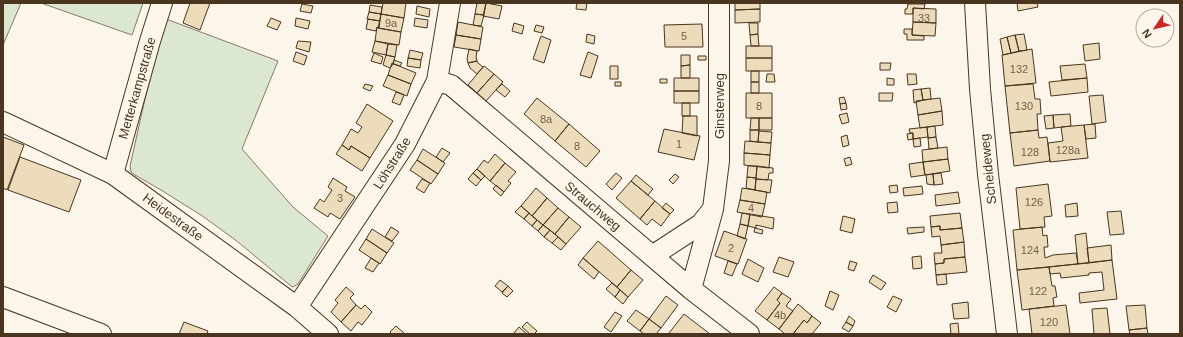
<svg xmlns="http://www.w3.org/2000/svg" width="1183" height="337" viewBox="0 0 1183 337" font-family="Helvetica,sans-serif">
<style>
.green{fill:#dce7d0;stroke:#887966}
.building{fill:#ecdcbc;stroke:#4a3520}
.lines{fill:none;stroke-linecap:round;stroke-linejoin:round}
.minor-casing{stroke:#4a3520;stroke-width:22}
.minor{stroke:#fbf6e9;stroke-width:20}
.labels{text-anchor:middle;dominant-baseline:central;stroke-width:3;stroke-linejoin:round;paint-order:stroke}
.number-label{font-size:11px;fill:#725f47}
.street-label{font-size:13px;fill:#4a3520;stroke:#fbf6e9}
</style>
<rect width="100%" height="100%" fill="#fbf6e9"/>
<path class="green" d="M 3,3 L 21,3 L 3,45 Z
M 41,3 L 143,3 L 132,35 Z
M 166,19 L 278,61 L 242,149 L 293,207 L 328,236 L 298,284 L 293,287 L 291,286 L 238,242 L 204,217 L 161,190 L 135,175 L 131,172 L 130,166 L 145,99 Z"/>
<path class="building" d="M 190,3 L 210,3 L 200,30 L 183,23 Z
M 383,3 L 406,3 L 404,18 L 381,14 Z
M 477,3 L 486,3 L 484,15 L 475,14 Z
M 486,3 L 502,6 L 499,19 L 483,16 Z
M 577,3 L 587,3 L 586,10 L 576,9 Z
M 735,3 L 760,3 L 760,9 L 735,10 Z
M 1017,3 L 1037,3 L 1038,7 L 1018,11 Z
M 302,4 L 313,6 L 311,13 L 300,11 Z
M 908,4 L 925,4 L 924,9 L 913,8 L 913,14 L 905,14 L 905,9 L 907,9 Z
M 370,5 L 382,7 L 381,14 L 369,12 Z
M 417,6 L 430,9 L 429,17 L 416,14 Z
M 913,8 L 936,9 L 936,23 L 913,22 Z
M 760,9 L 760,22 L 735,23 L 735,10 Z
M 369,12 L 381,14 L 380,21 L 367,19 Z
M 381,14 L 404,18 L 401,32 L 378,28 Z
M 475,14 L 484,15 L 481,26 L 473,25 Z
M 271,18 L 281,22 L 277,30 L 267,26 Z
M 296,18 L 310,21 L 308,29 L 295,26 Z
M 415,18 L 428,20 L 427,28 L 414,26 Z
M 368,19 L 380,21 L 379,28 L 377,27 L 376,31 L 366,29 Z
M 458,22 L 483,27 L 481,39 L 456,35 Z
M 913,22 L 936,23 L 935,36 L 912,35 Z
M 514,23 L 524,26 L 522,34 L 512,31 Z
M 749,23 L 758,23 L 758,34 L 750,35 Z
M 702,24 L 703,47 L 665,47 L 664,25 Z
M 536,25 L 544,27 L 542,33 L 534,31 Z
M 377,27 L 378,28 L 401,32 L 399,45 L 375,41 Z
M 904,29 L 912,29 L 912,35 L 924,36 L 924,40 L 907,40 L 907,34 L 904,34 Z
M 587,34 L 595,36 L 594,44 L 586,42 Z
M 758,34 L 759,46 L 751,46 L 750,35 Z
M 1024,34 L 1027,50 L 1019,51 L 1015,35 Z
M 456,35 L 481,39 L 479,51 L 454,47 Z
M 1015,35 L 1019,51 L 1011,53 L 1007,37 Z
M 541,36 L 551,40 L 544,63 L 533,59 Z
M 1007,37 L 1011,53 L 1003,55 L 1000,39 Z
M 298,41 L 311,42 L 309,52 L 296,48 Z
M 375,41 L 388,44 L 386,55 L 372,52 Z
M 1099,43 L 1100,59 L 1085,61 L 1083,45 Z
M 388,44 L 397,45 L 395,57 L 386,55 Z
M 746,46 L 772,46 L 772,58 L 746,58 Z
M 469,49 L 477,51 L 476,57 L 477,61 L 468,63 L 467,59 Z
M 1032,49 L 1036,83 L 1005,86 L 1002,55 Z
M 410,50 L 423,53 L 421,60 L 408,58 Z
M 296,52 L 307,56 L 304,65 L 293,61 Z
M 588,52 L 598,56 L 591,78 L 580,75 Z
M 374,53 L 383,57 L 381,64 L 371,61 Z
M 386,55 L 395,57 L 393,64 L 390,68 L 383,65 Z
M 681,55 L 690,55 L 690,65 L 681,66 Z
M 698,56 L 706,56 L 706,60 L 698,60 Z
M 408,58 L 421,60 L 420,68 L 407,66 Z
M 746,58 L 772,58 L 772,71 L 746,71 Z
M 394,60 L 402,63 L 400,66 L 393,64 Z
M 477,61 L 478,63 L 483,67 L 477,74 L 470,68 L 468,63 Z
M 392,63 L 416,73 L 411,84 L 388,75 Z
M 880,63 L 891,63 L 890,70 L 880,70 Z
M 1085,64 L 1087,78 L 1062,80 L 1060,66 Z
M 690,65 L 690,78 L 681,78 L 681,66 Z
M 484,66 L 494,74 L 477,93 L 468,85 Z
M 610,66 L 618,66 L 618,79 L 610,79 Z
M 751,71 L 759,71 L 759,82 L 751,82 Z
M 494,74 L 503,82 L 486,101 L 477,93 Z
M 767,74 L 774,74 L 775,82 L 766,82 Z
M 907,74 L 916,74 L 917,84 L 908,85 Z
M 388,75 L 411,84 L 407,96 L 383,86 Z
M 674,78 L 699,78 L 699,91 L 674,91 Z
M 887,78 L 894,79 L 894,85 L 887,85 Z
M 1087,78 L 1088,92 L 1051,96 L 1049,82 Z
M 660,79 L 667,79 L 667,83 L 660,83 Z
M 615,82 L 621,82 L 621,86 L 615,86 Z
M 751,82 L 759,82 L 759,93 L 751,93 Z
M 365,84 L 373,86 L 370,91 L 363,88 Z
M 502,84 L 510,91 L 505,97 L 496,90 Z
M 1033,84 L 1035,99 L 1040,99 L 1041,114 L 1037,114 L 1038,130 L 1010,133 L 1005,86 Z
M 930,88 L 931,99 L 923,100 L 921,89 Z
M 921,89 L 923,100 L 914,103 L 913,90 Z
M 674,91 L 699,91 L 699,103 L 674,103 Z
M 396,92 L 404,95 L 400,105 L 392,102 Z
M 746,93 L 772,93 L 772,118 L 746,118 Z
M 879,93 L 893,93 L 892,101 L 879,101 Z
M 1103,95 L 1106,122 L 1092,124 L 1089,96 Z
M 844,97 L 846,103 L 840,104 L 839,98 Z
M 537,98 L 569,124 L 555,141 L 524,114 Z
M 940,98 L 942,111 L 918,115 L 916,101 Z
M 682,103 L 690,103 L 690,116 L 682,116 Z
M 846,103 L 847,109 L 841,110 L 840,104 Z
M 367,104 L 393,121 L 370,158 L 351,146 L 349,150 L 342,145 L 351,129 L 358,133 L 362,127 L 356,123 Z
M 942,111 L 943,125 L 920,128 L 918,115 Z
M 847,113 L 849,122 L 842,124 L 839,115 Z
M 1070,114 L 1071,126 L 1054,128 L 1053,115 Z
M 1053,115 L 1054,128 L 1046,129 L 1044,116 Z
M 683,116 L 697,116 L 697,136 L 682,133 Z
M 751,118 L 759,118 L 759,130 L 750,130 Z
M 759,118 L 772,118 L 772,130 L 759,130 Z
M 569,124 L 600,151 L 586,167 L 555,141 Z
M 1095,124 L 1096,138 L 1086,139 L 1084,125 Z
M 1084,125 L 1088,158 L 1050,162 L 1048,143 L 1063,141 L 1061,127 Z
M 935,126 L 936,137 L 928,138 L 927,127 Z
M 927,127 L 928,137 L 913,139 L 913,133 L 910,133 L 909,129 Z
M 664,129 L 700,136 L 694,160 L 658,152 Z
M 750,130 L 759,130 L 758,142 L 750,141 Z
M 1038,130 L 1039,138 L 1047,137 L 1050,161 L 1014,166 L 1010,133 Z
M 759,131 L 772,132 L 771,143 L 758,142 Z
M 913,133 L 913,139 L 908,140 L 907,134 Z
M 847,135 L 849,145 L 843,147 L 841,137 Z
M 3,137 L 24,145 L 7,190 L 3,188 Z
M 936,137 L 938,148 L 929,149 L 928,138 Z
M 920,138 L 921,146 L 914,147 L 913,139 Z
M 745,141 L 771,143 L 770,155 L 744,153 Z
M 342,145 L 349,150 L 351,146 L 370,158 L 362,171 L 336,154 Z
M 947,147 L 948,159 L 923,162 L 922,150 Z
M 442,148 L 450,153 L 443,162 L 436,157 Z
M 423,149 L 445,163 L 438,174 L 417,160 Z
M 744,153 L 770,155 L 769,168 L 744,165 Z
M 495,154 L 505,163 L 490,181 L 477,169 L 484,160 L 488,163 Z
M 20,157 L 81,180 L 69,212 L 8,190 Z
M 850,157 L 852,164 L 846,166 L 844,159 Z
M 948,159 L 950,171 L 925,175 L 923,162 Z
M 417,160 L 438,174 L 431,184 L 410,170 Z
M 923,162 L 925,175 L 911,177 L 909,164 Z
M 505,163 L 516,172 L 508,181 L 511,183 L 504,192 L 490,181 Z
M 748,166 L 757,166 L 756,178 L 747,177 Z
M 757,166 L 773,168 L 773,173 L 769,173 L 768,180 L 756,179 Z
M 477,169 L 485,176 L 481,180 L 473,173 Z
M 473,173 L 481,180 L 476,186 L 468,179 Z
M 616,173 L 622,178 L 612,190 L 606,184 Z
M 941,173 L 943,184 L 934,185 L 933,174 Z
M 675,174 L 679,177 L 673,184 L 669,180 Z
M 933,174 L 934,185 L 927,184 L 926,175 Z
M 636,175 L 653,189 L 648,195 L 631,181 Z
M 747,177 L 756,178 L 755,190 L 746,188 Z
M 333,178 L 347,187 L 345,191 L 355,197 L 340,219 L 330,213 L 328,217 L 314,208 L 320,199 L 324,202 L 332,190 L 328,187 Z
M 422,179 L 430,183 L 424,193 L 416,188 Z
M 756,179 L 772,180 L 770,193 L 755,190 Z
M 631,181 L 655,201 L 640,219 L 616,198 Z
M 1048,184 L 1052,216 L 1044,217 L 1045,227 L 1020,229 L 1016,188 Z
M 496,185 L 504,192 L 501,196 L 493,189 Z
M 897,185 L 898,192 L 890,193 L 889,186 Z
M 922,186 L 923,194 L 904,196 L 903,188 Z
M 536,188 L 547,198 L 532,216 L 521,206 Z
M 742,188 L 767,192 L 765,204 L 740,200 Z
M 958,192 L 960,203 L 936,206 L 935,195 Z
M 547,198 L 558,208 L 543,225 L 532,216 Z
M 740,200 L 765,204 L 762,217 L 737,212 Z
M 655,201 L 670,214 L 661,226 L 652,219 L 647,225 L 640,219 Z
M 897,202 L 898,212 L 888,213 L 887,203 Z
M 666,203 L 674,210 L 670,214 L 662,208 Z
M 1077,203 L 1078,216 L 1066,217 L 1065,205 Z
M 521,206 L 529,213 L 524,219 L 515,212 Z
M 558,208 L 569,217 L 555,234 L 543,225 Z
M 1121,211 L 1124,234 L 1110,235 L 1107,212 Z
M 529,213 L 537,220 L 532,226 L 524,219 Z
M 742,213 L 750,214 L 748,226 L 740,224 Z
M 960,213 L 962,228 L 940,230 L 940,226 L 931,227 L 930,216 Z
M 750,214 L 774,218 L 773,229 L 756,225 L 756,228 L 748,226 Z
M 843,216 L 855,219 L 852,233 L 840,230 Z
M 569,217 L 581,227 L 566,244 L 555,234 Z
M 537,220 L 543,225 L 538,231 L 532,226 Z
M 740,224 L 748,226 L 745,239 L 737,236 Z
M 543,225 L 550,230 L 544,237 L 538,231 Z
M 940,226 L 940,230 L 962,228 L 964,242 L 941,245 L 940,236 L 932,237 L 931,227 Z
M 391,227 L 399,232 L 392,241 L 385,237 Z
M 924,227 L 924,232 L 908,234 L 907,228 Z
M 1042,227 L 1043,236 L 1047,235 L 1048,247 L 1044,247 L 1045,258 L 1053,255 L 1076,253 L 1078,264 L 1017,270 L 1013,230 Z
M 755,228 L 763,230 L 762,234 L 754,232 Z
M 372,229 L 394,243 L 387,253 L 366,239 Z
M 550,230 L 558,237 L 552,243 L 544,237 Z
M 724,231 L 747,239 L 738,264 L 715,256 Z
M 1086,233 L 1089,263 L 1078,264 L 1075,235 Z
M 558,237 L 566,244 L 561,250 L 552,243 Z
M 366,239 L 387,253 L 380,264 L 359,250 Z
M 598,241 L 631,270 L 617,287 L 583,258 Z
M 964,242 L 965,257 L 944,259 L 944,263 L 935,264 L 934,253 L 942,253 L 941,245 Z
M 1111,245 L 1112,260 L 1089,263 L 1087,248 Z
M 921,256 L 922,268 L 913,269 L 912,257 Z
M 779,257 L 794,262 L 788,277 L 773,272 Z
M 965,257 L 967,272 L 936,275 L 935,264 L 944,263 L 944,259 Z
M 371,258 L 379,263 L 373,272 L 365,268 Z
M 583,258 L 599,272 L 594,279 L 578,265 Z
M 748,259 L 764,268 L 758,282 L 742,274 Z
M 1112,260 L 1117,299 L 1080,303 L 1079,293 L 1104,290 L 1102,272 L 1089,273 L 1089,275 L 1061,278 L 1060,273 L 1050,274 L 1049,267 Z
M 728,261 L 737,264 L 732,276 L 724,273 Z
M 850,261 L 857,263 L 854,271 L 848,269 Z
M 1049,267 L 1052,286 L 1055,286 L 1057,297 L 1053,298 L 1054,306 L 1022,310 L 1017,270 Z
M 631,270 L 643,280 L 628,297 L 617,287 Z
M 946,274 L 947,284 L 937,285 L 936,275 Z
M 873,275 L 886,283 L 881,290 L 869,282 Z
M 500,280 L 508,286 L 502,292 L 495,286 Z
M 612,283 L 620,290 L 615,297 L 606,289 Z
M 508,286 L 513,291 L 507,297 L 502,293 Z
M 346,287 L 354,294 L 350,298 L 356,305 L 341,322 L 331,312 L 338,303 L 335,300 Z
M 774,287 L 782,293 L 777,300 L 780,303 L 767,320 L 755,311 Z
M 620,290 L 628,297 L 623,304 L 615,297 Z
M 830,291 L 839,295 L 833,310 L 825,306 Z
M 782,293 L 791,299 L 786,306 L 793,311 L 779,329 L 767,320 L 780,303 L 777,300 Z
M 666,296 L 678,305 L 661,328 L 649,319 Z
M 893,296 L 902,300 L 896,312 L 887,307 Z
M 968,302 L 969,318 L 954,319 L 952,304 Z
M 798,304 L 812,316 L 807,323 L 804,320 L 793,334 L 785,334 L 779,329 Z
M 356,305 L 361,309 L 365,305 L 372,312 L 362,325 L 358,322 L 351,331 L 341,322 Z
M 1066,305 L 1070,334 L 1032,334 L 1029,309 Z
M 1145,305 L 1147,328 L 1129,330 L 1126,306 Z
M 1107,308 L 1110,334 L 1094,334 L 1092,309 Z
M 636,310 L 649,319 L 640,331 L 627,321 Z
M 615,312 L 622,316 L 611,332 L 604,327 Z
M 684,314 L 710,334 L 670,334 L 669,333 Z
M 812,316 L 821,323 L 812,334 L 793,334 L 804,320 L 807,323 Z
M 849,316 L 855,321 L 853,326 L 846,322 Z
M 649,319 L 661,328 L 656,334 L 644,334 L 640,331 Z
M 184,322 L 208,331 L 207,334 L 179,334 Z
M 527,322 L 537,331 L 534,334 L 530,334 L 522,327 Z
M 846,322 L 853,326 L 849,332 L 842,328 Z
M 958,323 L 959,334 L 951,334 L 950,324 Z
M 396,326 L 404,333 L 403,334 L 392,334 L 390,332 Z
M 519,327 L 527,334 L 513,334 Z
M 1147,328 L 1148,334 L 1130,334 L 1129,330 Z"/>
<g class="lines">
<defs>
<path id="minor" d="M 975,3 L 980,89 L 988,174 L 1007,334
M 437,81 L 451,85 L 691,289 L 749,334
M 3,122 L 113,174 L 297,307 L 328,334
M 113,174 L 150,41 L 162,3
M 652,256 L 701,224 L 712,210
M 691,289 L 713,209 L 719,161 L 719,3
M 3,297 L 101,334
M 297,307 L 405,144 L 437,81 L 450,3"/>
</defs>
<use href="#minor" class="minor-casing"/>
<use href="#minor" class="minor"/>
</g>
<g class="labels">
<g class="number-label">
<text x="924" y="18">33</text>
<text x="391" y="23">9a</text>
<text x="684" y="36">5</text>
<text x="1019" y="69">132</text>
<text x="759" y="106">8</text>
<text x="1024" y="106">130</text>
<text x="546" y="119">8a</text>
<text x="679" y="144">1</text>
<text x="577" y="146">8</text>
<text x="1068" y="150">128a</text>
<text x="1030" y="152">128</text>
<text x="340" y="198">3</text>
<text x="1034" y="202">126</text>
<text x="751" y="208">4</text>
<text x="731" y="248">2</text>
<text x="1030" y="250">124</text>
<text x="1038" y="291">122</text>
<text x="780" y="315">4b</text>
<text x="1049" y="322">120</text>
</g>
<g class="street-label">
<text transform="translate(137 88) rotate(-74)">Metterkampstraße</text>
<text transform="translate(719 106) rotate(-90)">Ginsterweg</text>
<text transform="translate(392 163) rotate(-58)">Löhstraße</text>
<text transform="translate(988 169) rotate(-96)">Scheideweg</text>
<text transform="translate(593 206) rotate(40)">Strauchweg</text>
<text transform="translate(173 217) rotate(36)">Heidestraße</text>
</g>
</g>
<rect width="1183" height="337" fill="none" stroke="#4a3520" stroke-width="8"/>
<g transform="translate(1155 28) rotate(235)"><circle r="19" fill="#fbf6e9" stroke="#b4a999"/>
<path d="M0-3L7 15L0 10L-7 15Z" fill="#c62828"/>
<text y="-6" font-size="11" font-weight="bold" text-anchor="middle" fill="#4a3520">N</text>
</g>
</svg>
